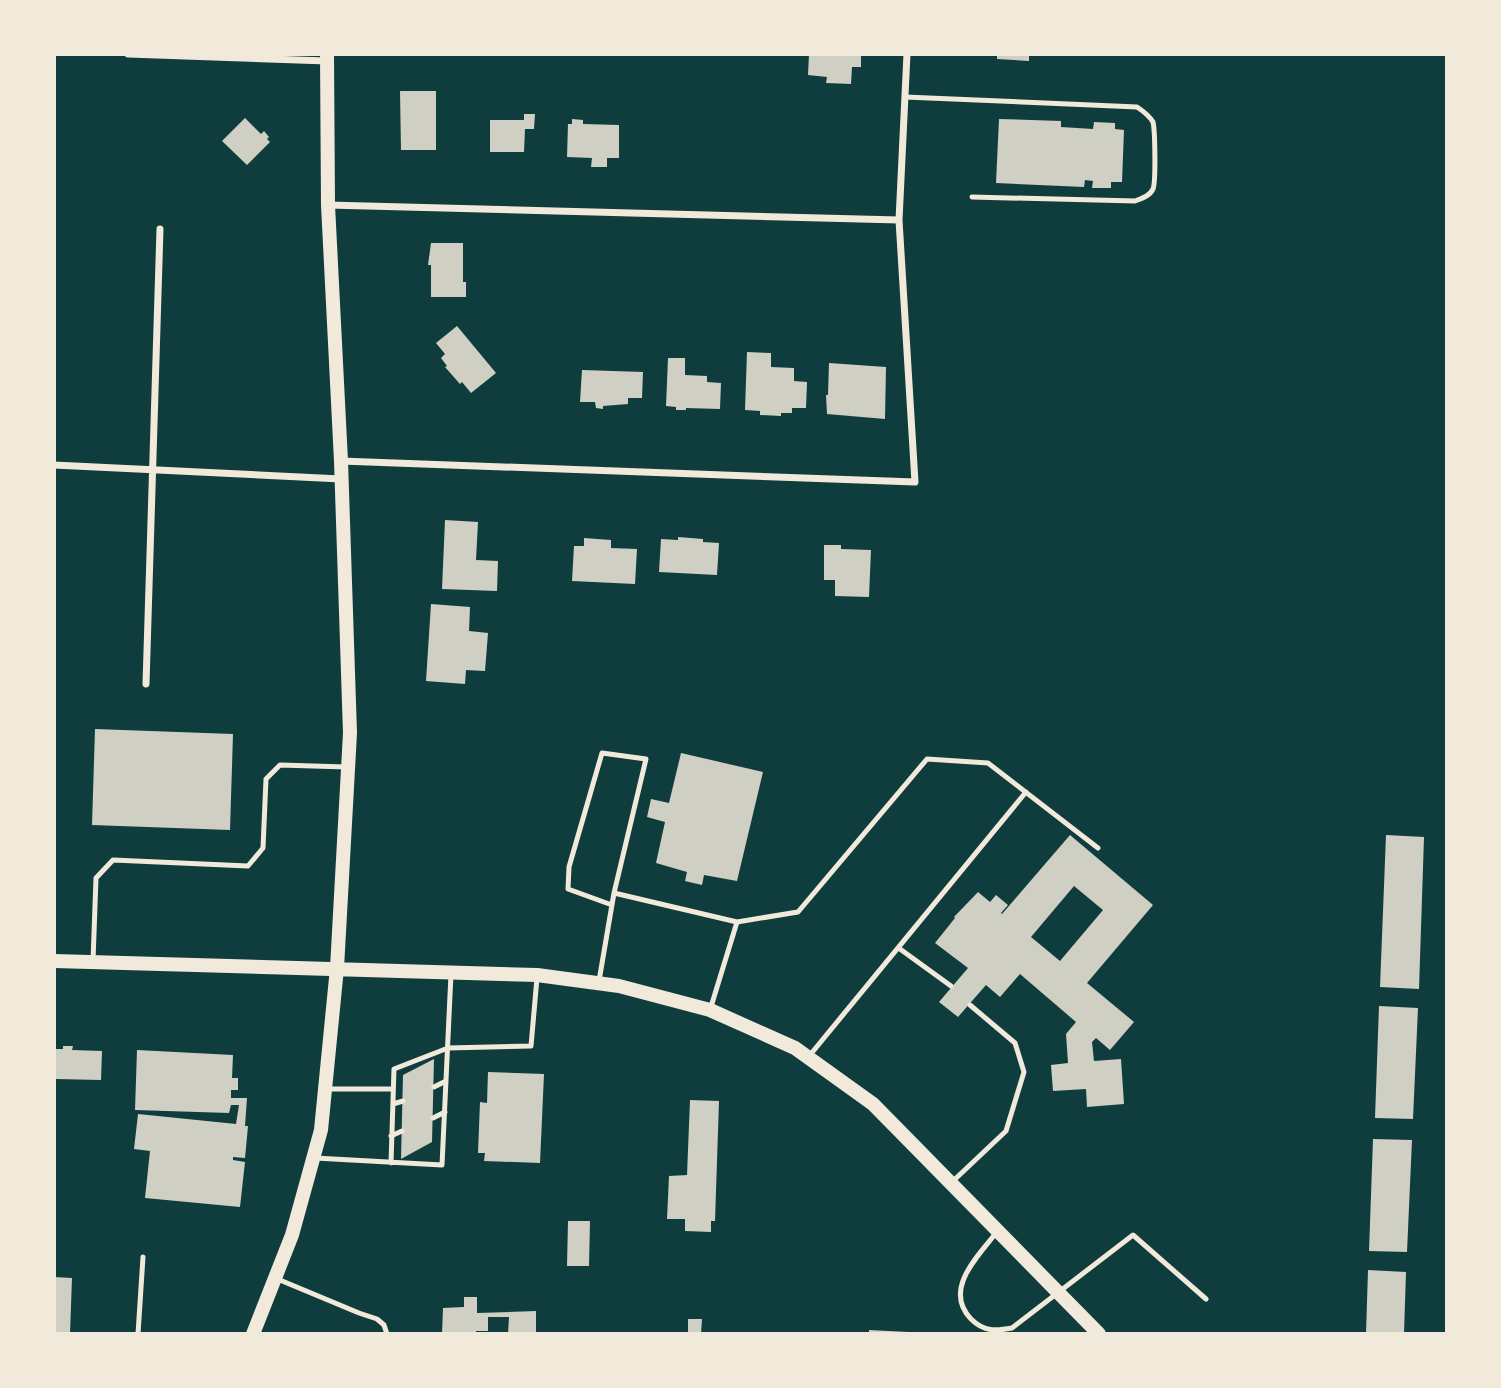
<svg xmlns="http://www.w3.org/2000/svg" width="1501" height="1388" viewBox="0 0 1501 1388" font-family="Lato,sans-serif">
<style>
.building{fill:#cfcfc3;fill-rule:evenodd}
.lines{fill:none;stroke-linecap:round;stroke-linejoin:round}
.service{stroke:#f1e9da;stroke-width:5}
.minor{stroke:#f1e9da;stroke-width:7}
.secondary{stroke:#f1e9da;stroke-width:14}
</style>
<rect width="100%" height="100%" fill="#0f3d3e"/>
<path class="building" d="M 809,54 L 861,54 L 861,67 L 852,67 L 851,84 L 826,83 L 827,77 L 808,75 Z
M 997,54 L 1029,54 L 1029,61 L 997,59 Z
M 400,91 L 436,91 L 436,150 L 401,150 Z
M 524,114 L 535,114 L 534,129 L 525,129 L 524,152 L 490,152 L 490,120 L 524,120 Z
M 245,118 L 261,134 L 264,131 L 269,137 L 267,139 L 270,142 L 247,165 L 222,141 Z
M 572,119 L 583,120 L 583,124 L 619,125 L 619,158 L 607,158 L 607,167 L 591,167 L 592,158 L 567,157 L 568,124 L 572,124 Z
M 999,119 L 1061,121 L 1061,127 L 1093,129 L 1094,122 L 1115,123 L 1115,129 L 1124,130 L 1122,182 L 1111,182 L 1111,188 L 1092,188 L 1093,181 L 1085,180 L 1084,187 L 996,183 Z
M 431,243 L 463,243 L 463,282 L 466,282 L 466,297 L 431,297 L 431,265 L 428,265 Z
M 457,326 L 496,373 L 471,393 L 462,382 L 460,384 L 445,367 L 447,366 L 441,358 L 445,354 L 436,343 Z
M 747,352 L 771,353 L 771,367 L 794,368 L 794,381 L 807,382 L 806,408 L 792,408 L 792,413 L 781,413 L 781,416 L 760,415 L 760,411 L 745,410 Z
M 668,358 L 685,358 L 685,375 L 707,376 L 707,382 L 721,383 L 720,409 L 686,408 L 686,410 L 676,410 L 676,407 L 666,406 Z
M 829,363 L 886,367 L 885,419 L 827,414 L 826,395 L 828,395 Z
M 582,370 L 643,372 L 642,398 L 628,398 L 628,404 L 603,406 L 603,409 L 596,408 L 595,402 L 580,402 Z
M 445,520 L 478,522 L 476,560 L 498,561 L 497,591 L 442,589 Z
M 678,537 L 703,539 L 703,542 L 719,543 L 717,575 L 659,572 L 661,539 L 678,540 Z
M 584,538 L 611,540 L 611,548 L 637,549 L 635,584 L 572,581 L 574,546 L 584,546 Z
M 824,545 L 841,545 L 841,549 L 871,550 L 869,597 L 835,596 L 835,580 L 824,580 Z
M 431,604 L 470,607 L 469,631 L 488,633 L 485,671 L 466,670 L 465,684 L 426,681 Z
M 95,729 L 233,734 L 230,830 L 92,825 Z
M 681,753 L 763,772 L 737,881 L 704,875 L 702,885 L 685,881 L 687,872 L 656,863 L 665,822 L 647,817 L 651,799 L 669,803 Z
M 1070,835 L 1153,905 L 1087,983 L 1134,1022 L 1110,1050 L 1096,1038 L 1092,1042 L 1094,1061 L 1121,1059 L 1124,1104 L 1087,1107 L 1086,1089 L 1053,1091 L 1051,1065 L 1068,1063 L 1066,1034 L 1076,1022 L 1020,974 L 1000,997 L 986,985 L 958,1017 L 939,1002 L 968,968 L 935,943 L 955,918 L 954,917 L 978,892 L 990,902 L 996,895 L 1008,905 L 1001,913 L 1002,914 ZM 1074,886 L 1103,910 L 1060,961 L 1031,937 Z
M 1386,835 L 1424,837 L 1419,989 L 1380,987 Z
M 1379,1006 L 1418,1008 L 1413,1119 L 1375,1118 Z
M 63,1046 L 73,1046 L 72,1050 L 102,1051 L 101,1080 L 56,1079 L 56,1049 L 63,1049 Z
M 137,1050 L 233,1055 L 232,1078 L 238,1078 L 238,1090 L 231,1090 L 231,1098 L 247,1098 L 245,1126 L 248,1126 L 245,1158 L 233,1157 L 233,1160 L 245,1162 L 240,1207 L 145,1198 L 150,1151 L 134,1149 L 138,1114 L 236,1124 L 239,1105 L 231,1105 L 229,1113 L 135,1110 Z
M 434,1059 L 432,1142 L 401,1159 L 403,1075 Z
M 488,1072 L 544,1074 L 540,1163 L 484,1161 L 485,1153 L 478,1153 L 480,1102 L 487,1103 Z
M 690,1100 L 719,1101 L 715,1221 L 711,1221 L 711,1232 L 685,1231 L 685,1219 L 667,1219 L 669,1176 L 687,1175 Z
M 1373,1139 L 1412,1140 L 1407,1252 L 1369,1251 Z
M 568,1221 L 590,1221 L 589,1266 L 567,1266 Z
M 1368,1270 L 1406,1272 L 1404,1334 L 1366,1334 Z
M 54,1277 L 72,1278 L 70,1334 L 54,1334 Z
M 464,1297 L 477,1297 L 477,1313 L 536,1311 L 536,1334 L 508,1334 L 509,1317 L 488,1317 L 488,1331 L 476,1331 L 476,1334 L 442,1334 L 443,1308 L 464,1307 Z
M 688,1319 L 702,1319 L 701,1334 L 688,1334 Z
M 869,1330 L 909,1332 L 909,1334 L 869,1334 Z"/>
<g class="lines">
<path class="service" d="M 905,97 L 1137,107 C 1143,111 1149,115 1153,122 C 1155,130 1156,182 1153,189 C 1150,196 1141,199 1135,201 L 972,197
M 612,905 L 568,889 L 569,867 L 602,753 L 646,759 L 614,893
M 737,922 L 798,912 L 927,759 L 988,763 L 1098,848
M 900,949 L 951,986
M 93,961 L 96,878 L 113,860 L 248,866 L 263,848 L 266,779 L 280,765 L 346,767
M 599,981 L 614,893 L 737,922 L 710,1010
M 810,1055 L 1026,792
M 434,1087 L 446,1081
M 326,1089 L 393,1089
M 393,1104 L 403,1101
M 433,1118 L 445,1112
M 391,1136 L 402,1131
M 315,1158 L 442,1165 L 451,974
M 391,1163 L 394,1069 L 448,1048 L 531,1046 L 537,978
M 952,1182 L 1006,1131 L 1024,1072 L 1015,1043 L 970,1005
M 996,1233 C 977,1257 943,1290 971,1319 C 984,1332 996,1331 1012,1328 L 1133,1235 L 1206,1299
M 275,1278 L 359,1313 L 377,1319 L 384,1325 L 387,1334
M 138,1334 L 143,1257"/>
<path class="minor" d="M 128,54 L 327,61
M 328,205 L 899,220
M 341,461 L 915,482 L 899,220 L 907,54
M 54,465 L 341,479
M 146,684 L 160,229"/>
<path class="secondary" d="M 54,961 L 537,975 L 619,986 L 710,1010 L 795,1048 L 873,1104 L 1099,1334
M 253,1334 L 292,1235 L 321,1130 L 337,968 L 350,733 L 341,461 L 328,205 L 327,54"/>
</g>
<rect width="1501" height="1388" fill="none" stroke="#f1e9da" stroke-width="112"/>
</svg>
